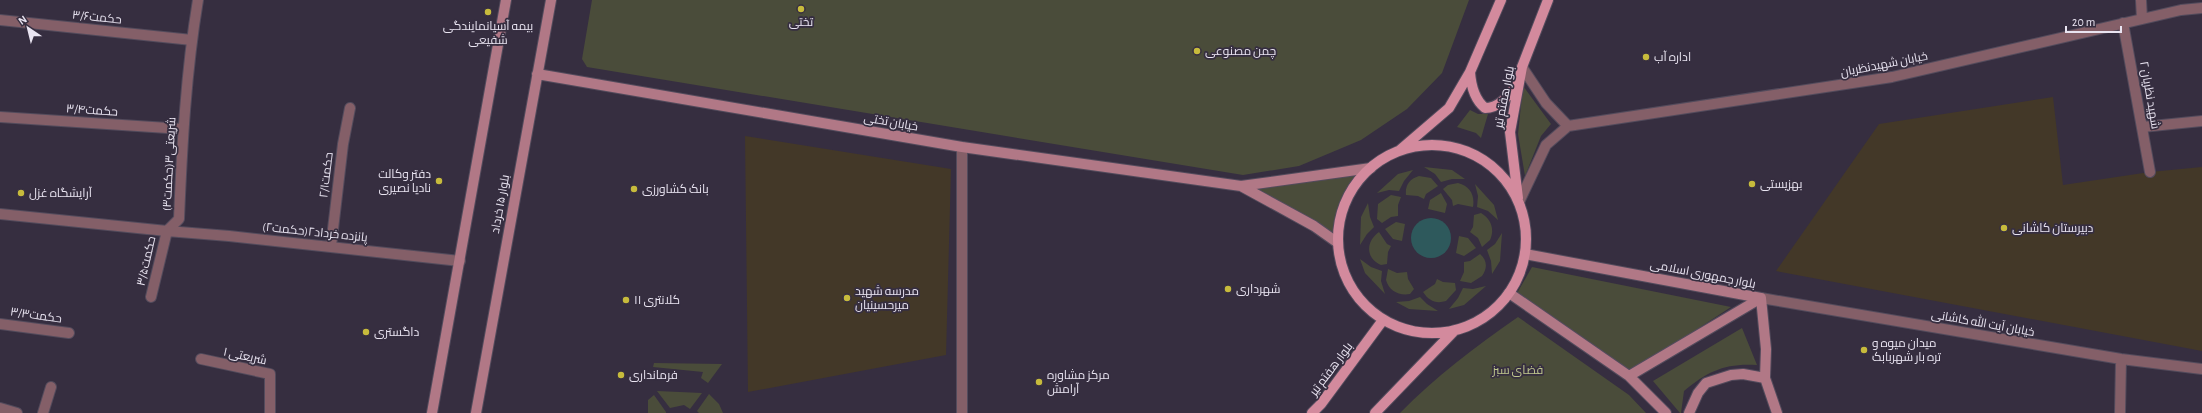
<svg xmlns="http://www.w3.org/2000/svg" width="2202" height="413" viewBox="0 0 2202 413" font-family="'Alegreya Sans',Cairo,sans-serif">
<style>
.education{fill:#433828}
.green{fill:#4a4c3a}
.water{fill:#2e595c}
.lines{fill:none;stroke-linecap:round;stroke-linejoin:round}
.street-casing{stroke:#534b5c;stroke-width:12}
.secondary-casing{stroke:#534b5c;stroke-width:12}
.primary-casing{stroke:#534b5c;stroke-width:12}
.street{stroke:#845f68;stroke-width:10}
.secondary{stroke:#b17886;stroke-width:10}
.primary{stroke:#d38a9d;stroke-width:10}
.poi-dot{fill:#c7bb3c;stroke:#362e40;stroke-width:1.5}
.labels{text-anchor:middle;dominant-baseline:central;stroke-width:3.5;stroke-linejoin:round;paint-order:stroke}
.street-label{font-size:12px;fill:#e9e4f1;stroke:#362e40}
.poi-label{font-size:12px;fill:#e9e4f1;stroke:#362e40;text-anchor:start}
.park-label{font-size:12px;fill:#bfc78d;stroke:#362e40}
</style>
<rect width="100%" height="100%" fill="#362e40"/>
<path class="education" d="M 2053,97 L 2063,185 L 2150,172 L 2202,167 L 2202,351 L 1776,271 L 1879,124 Z
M 745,136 L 951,169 L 946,355 L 748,392 Z"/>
<path class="green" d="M 592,0 L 1469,0 L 1442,73 L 1407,109 L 1361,140 L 1299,166 L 1243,175 L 587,67 L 582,59 Z
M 1523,86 L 1551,124 L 1541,136 L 1525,176 L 1518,134 Z
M 1470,110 L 1478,114 L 1488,114 L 1481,138 L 1476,133 L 1457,127 Z
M 1424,167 L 1452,170 L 1465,179 L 1452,179 L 1441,182 L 1435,174 Z
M 1413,170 L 1404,181 L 1399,191 L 1389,190 L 1377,193 L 1398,174 Z
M 1363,172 C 1343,194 1338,208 1334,238 L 1251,188 Z
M 1419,176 L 1431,178 L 1438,186 L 1426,194 L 1424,199 L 1418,196 L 1406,195 C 1405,186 1409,179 1419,176 Z
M 1458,183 C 1470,186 1475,195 1473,207 L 1458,204 L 1453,206 L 1452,200 L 1443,189 L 1448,185 Z
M 1475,184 L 1494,205 L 1498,220 L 1488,211 L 1477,207 L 1478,196 Z
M 1441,193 L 1447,204 L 1445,213 L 1428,209 L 1430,200 Z
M 1391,195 L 1401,197 L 1398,205 L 1398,216 L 1391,217 L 1382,223 L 1377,219 L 1378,204 Z
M 1368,203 L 1370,217 L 1374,227 L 1367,234 L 1360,245 L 1361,217 Z
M 1481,213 C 1491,219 1495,229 1490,240 L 1482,247 L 1478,238 L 1470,232 L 1473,227 L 1474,215 Z
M 1396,222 L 1405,224 L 1402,241 L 1393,239 L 1385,229 Z
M 1379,232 L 1387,244 L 1391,246 L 1388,252 L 1387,264 L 1381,265 C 1365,258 1366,241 1379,232 Z
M 1502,233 L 1500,261 L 1492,274 L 1491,261 L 1487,250 L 1495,244 Z
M 1459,236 L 1468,238 L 1476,248 L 1464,256 L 1456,253 Z
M 1480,254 C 1488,261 1487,269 1482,276 L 1471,283 L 1460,281 L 1464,272 L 1464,262 L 1470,261 Z
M 1360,259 L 1371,267 L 1382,271 L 1381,281 L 1385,294 L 1365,273 Z
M 1532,267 L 1731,307 L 1632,372 L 1513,300 Z
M 1388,269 L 1397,273 L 1407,272 L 1408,279 L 1414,289 L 1410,294 C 1399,296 1389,291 1386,280 Z
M 1437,279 L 1443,282 L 1455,283 L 1456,290 L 1446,301 C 1436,304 1429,301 1423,292 L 1435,284 Z
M 1486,286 L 1464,305 L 1449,309 L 1458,298 L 1463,288 L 1473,289 Z
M 1420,297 L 1427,304 L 1438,311 L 1409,309 L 1396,302 L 1409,301 Z
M 1518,317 L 1629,395 L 1646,413 L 1400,413 C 1435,377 1476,346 1518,317 Z
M 1742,328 L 1757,365 C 1725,363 1708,371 1684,391 L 1681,413 L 1680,413 L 1653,381 Z
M 654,363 L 722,364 L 708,383 L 701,378 L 703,372 L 653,367 Z
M 657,391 L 702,393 L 690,409 L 684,405 L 670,408 Z
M 709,394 L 719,404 L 723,413 L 699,413 L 697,411 Z
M 654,395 L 666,412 L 666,413 L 648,413 L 648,400 Z"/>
<path class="water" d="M1411 238a20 20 0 1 1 40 0a20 20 0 1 1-40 0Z"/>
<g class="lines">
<defs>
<path id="street" d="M 2141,0 L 2142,19
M 0,20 L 192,40
M 2123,23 L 2150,172
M 0,117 L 183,129
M 1568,126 L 1892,77 L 2181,10 L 2202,8
M 2142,127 L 2202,121
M 962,147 L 962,413
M 1519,202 L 1546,145 L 1568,126 L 1546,103 L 1522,67
M 0,214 L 167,231 L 179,219 C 182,145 186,72 198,0
M 331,246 L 343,144 L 350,108
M 151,297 L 167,231 L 229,236 L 460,261
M 1761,298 L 2121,359 L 2202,369
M 0,324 L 69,333
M 201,359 L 270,374 L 270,413
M 0,408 L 17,413
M 43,413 L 51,387
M 2120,413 L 2121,359"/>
<path id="secondary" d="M 537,74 L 962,147 L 1241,186 L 1371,168
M 1241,186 L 1314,226 L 1338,243
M 1525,254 L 1761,298 L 1766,349 L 1765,378 L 1777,413
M 1509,293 L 1629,376 L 1666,413
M 1629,376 L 1761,298
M 432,413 L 506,0
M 476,413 L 551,0
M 1689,413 L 1698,393 L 1706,383 L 1731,375 L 1743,374 L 1765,378"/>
<path id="primary" d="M 1470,72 C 1471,86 1474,99 1485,108 C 1501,108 1510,93 1519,82
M1338 239a94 94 0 1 1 188 0a94 94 0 1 1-188 0Z
M 1400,150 L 1449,108 L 1470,72 L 1501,0
M 1518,198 L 1510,132 L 1522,67 L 1548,0
M 1312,413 L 1321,404 L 1383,320
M 1375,413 L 1455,330"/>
</defs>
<use href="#street" class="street-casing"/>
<use href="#secondary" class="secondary-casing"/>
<use href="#primary" class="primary-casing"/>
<use href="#street" class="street"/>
<use href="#secondary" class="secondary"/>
<use href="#primary" class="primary"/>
</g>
<g class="poi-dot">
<circle cx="801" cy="9" r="4"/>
<circle cx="488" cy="12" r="4"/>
<circle cx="1197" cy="51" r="4"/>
<circle cx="1646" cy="57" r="4"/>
<circle cx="439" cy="181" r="4"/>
<circle cx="1752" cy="184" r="4"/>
<circle cx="634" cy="189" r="4"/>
<circle cx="21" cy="193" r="4"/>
<circle cx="2004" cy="228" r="4"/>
<circle cx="1228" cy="289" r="4"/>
<circle cx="847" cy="298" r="4"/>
<circle cx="626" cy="300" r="4"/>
<circle cx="366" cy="332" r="4"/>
<circle cx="1864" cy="350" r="4"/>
<circle cx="621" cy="375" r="4"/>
<circle cx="1039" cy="382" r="4"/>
</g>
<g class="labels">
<g class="street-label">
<text transform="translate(97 17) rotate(6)">حکمت۳/۶</text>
<text transform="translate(1884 64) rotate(-11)">خیابان شهیدنظریان</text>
<text transform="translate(2150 95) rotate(80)">شهید نظریان ۲</text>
<text transform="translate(1504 97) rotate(-79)">بلوار هفتم تیر</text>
<text transform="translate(92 110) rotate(4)">حکمت۳/۴</text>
<text transform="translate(891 122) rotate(10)">خیابان تختی</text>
<text transform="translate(169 164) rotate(-87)">شریعتی۳(حکمت۳)</text>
<text transform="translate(326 175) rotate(-83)">حکمت۲/۱</text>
<text transform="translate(500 204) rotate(-80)">بلوار ۱۵ خرداد</text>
<text transform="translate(315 232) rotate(6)">پانزده خرداد۲(حکمت۲)</text>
<text transform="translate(146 261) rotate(-77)">حکمت۳/۵</text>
<text transform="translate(1703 274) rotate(11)">بلوار جمهوری اسلامی</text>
<text transform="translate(36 315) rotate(8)">حکمت۳/۳</text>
<text transform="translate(1983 323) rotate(10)">خیابان آیت الله کاشانی</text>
<text transform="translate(245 356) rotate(12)">شریعتی ۱</text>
<text transform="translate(1331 369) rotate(-53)">بلوار هفتم تیر</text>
</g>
<g class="poi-label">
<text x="801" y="22" text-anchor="middle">تختی</text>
<text x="488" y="26" text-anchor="middle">بیمه آسیانمایندگی<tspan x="488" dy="14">شفیعی</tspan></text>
<text x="1205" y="51">چمن مصنوعی</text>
<text x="1654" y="57">اداره آب</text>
<text x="431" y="174" text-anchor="end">دفتر وکالت<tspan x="431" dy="14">نادیا نصیری</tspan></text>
<text x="1760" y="184">بهزیستی</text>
<text x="642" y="189">بانک کشاورزی</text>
<text x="29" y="193">آرایشگاه غزل</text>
<text x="2012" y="228">دبیرستان کاشانی</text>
<text x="1236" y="289">شهرداری</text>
<text x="855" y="291">مدرسه شهید<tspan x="855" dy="14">میرحسینیان</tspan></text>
<text x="634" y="300">کلانتری ۱۱</text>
<text x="374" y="332">داگستری</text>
<text x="1872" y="343">میدان میوه و<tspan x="1872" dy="14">تره بار شهربابک</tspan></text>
<text x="629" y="375">فرمانداری</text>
<text x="1047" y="375">مرکز مشاوره<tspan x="1047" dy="14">آرامش</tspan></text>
</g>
<g class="park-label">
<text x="1518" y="370">فضای سبز</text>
</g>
</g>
<g transform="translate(28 28) rotate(325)" stroke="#362e40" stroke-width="3" paint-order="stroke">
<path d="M0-3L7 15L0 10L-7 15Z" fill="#e9e4f1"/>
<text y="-6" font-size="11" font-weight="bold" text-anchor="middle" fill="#e9e4f1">N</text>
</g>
<path d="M2066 26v6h55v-6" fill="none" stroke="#e9e4f1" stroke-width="2"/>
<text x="2072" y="26" font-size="12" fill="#e9e4f1" stroke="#362e40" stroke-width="3" paint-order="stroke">20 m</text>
</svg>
